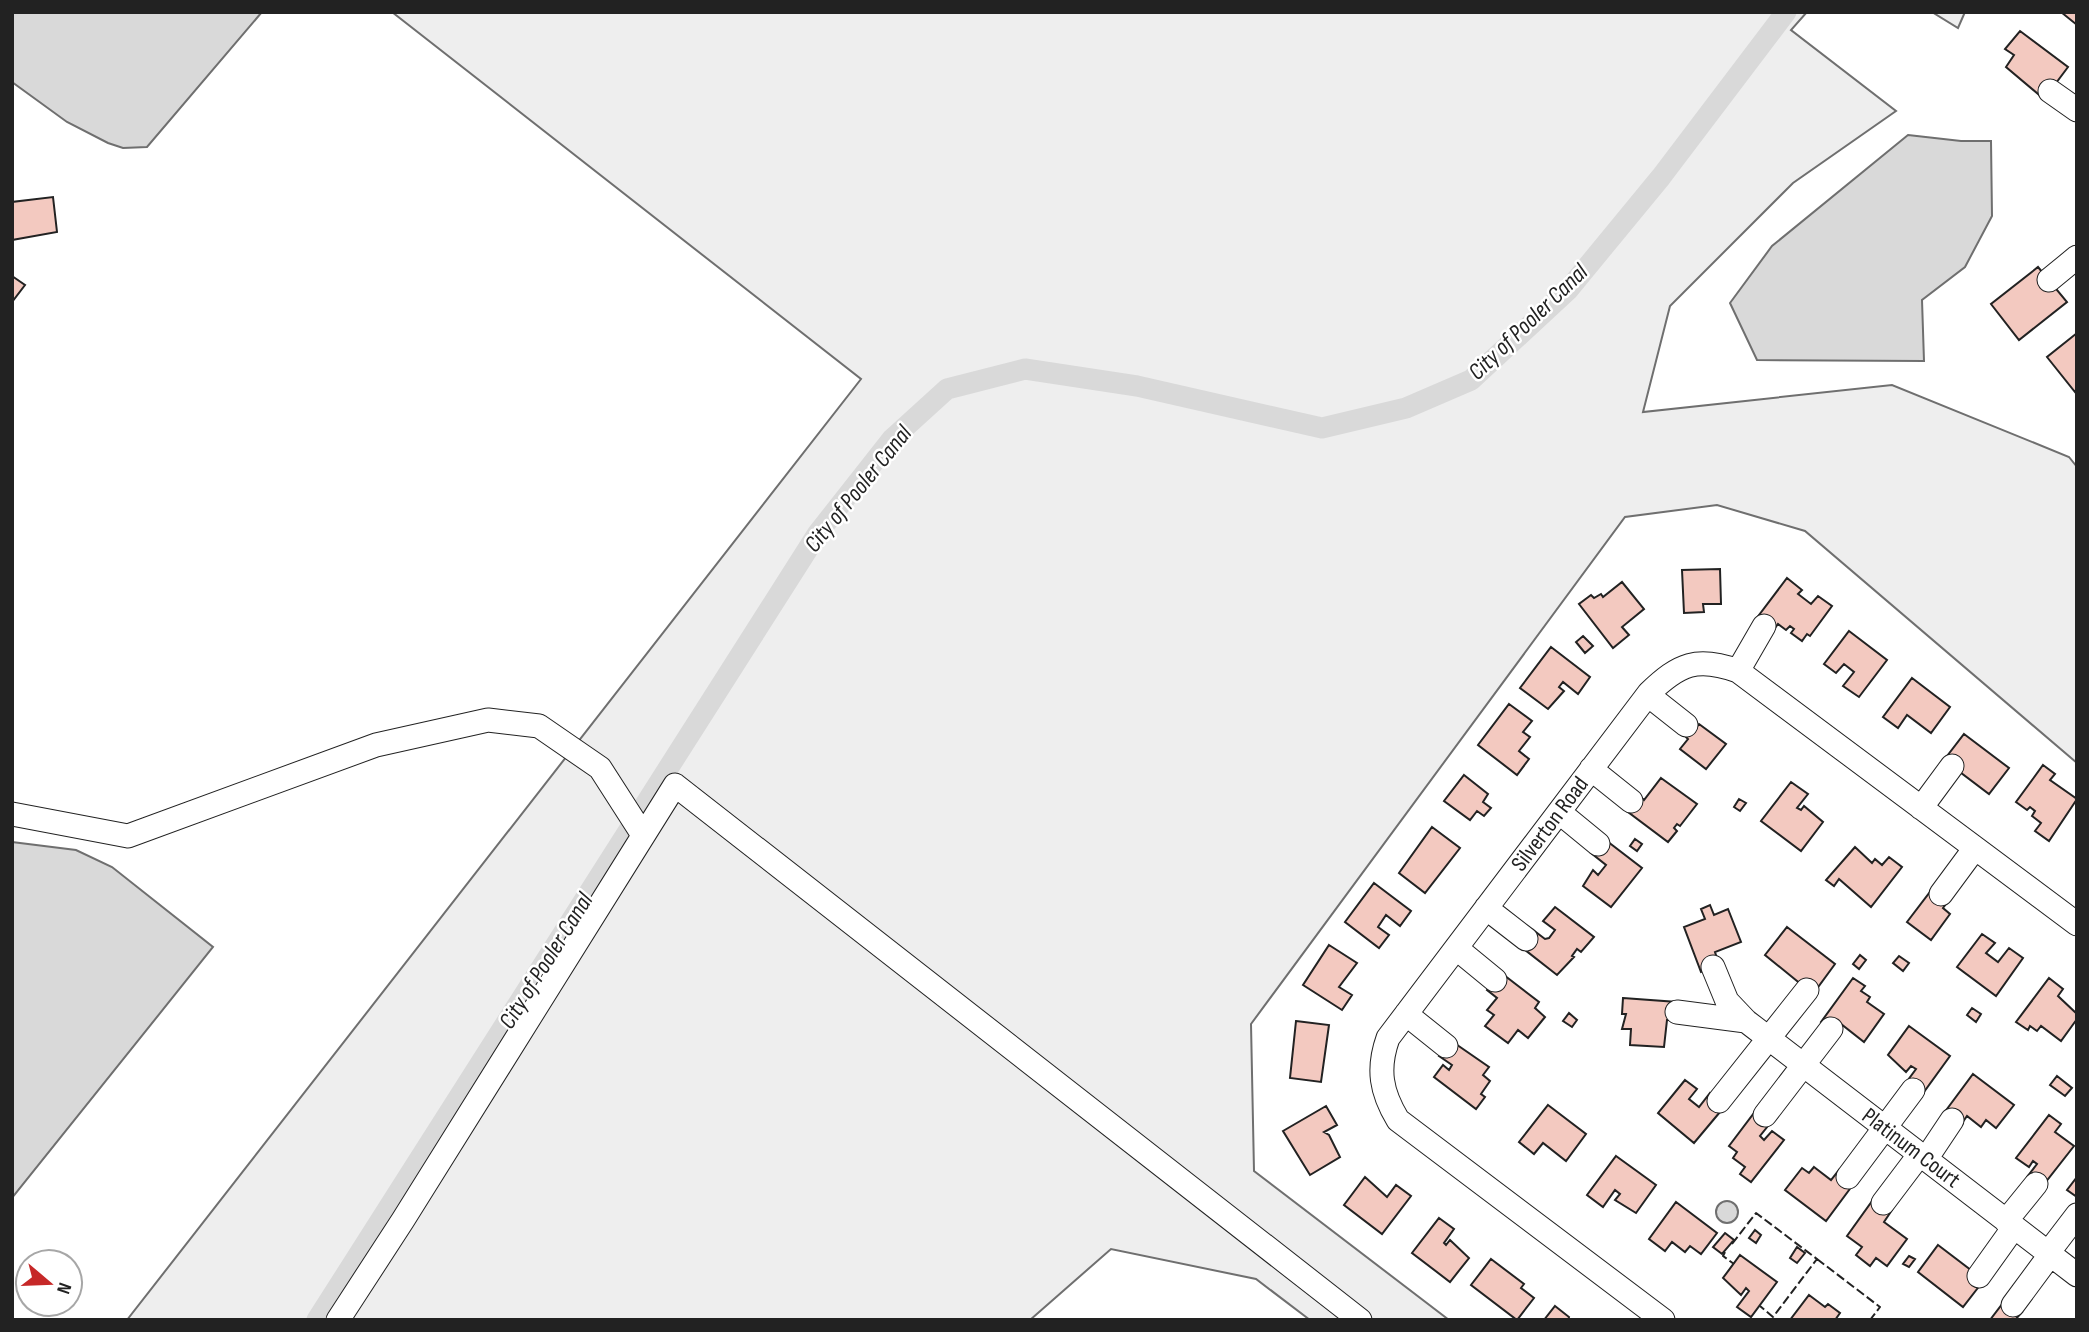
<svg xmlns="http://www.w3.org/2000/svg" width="2089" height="1332" viewBox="0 0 2089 1332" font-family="'Sofia Sans Condensed',sans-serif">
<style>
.green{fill:#eee;stroke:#6f6f6f;stroke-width:2}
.water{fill:#d9d9d9;stroke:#6f6f6f;stroke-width:2}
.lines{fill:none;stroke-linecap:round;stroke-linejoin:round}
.canal{stroke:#d9d9d9;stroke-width:21}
.building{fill:#f3c9c0;stroke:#222;stroke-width:2}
.minor-casing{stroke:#222;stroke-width:25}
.minor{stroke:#fff;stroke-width:23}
.fence{stroke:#222;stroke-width:2;stroke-dasharray:9 3.5;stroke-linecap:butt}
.labels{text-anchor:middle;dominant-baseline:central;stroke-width:5;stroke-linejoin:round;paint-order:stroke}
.street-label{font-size:23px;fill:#222;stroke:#fff}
.water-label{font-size:24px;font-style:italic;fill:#222;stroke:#fff}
</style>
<rect width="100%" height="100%" fill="#fff"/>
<path class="green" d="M 392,12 L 1807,12 L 1791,30 L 1896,111 L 1793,183 L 1670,306 L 1643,412 L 1892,385 L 2069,457 L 2077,467 L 2077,763 L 1805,531 L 1717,505 L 1625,517 L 1251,1024 L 1254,1171 L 1449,1320 L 1310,1320 L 1256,1279 L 1111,1249 L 1030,1320 L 127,1320 L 861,379 Z
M 1932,12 L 1965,12 L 1958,28 Z"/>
<path class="water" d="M 12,12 L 262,12 L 147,147 L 123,148 L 108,143 L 67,122 L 12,82 Z
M 1908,135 L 1961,141 L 1991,141 L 1992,216 L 1965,267 L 1922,300 L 1924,361 L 1757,360 L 1730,303 L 1772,246 Z
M 12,842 L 76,850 L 112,867 L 213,947 L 12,1198 Z
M1716 1212a11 11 0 1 1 22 0a11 11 0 1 1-22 0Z"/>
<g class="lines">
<path class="canal" d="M 317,1320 L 818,533 L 892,439 L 947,389 L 1025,369 L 1137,386 L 1322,428 L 1406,408 L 1471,380 L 1568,290 L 1661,177 L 1786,12"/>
</g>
<path class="building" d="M 2061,12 L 2077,12 L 2077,25 Z
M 2020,31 L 2068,67 L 2044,99 L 2006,67 L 2014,55 L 2005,49 Z
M 53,197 L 57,232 L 12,240 L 12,202 Z
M 2038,267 L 2067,302 L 2019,340 L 1991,304 Z
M 12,276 L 25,285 L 12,302 Z
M 2077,333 L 2077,390 L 2075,392 L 2047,357 Z
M 1720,569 L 1721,604 L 1703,604 L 1704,612 L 1684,613 L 1682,570 Z
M 1787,578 L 1802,590 L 1798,594 L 1811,604 L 1818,596 L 1832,606 L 1810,636 L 1807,634 L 1802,641 L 1791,633 L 1794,629 L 1790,626 L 1786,630 L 1778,624 L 1772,632 L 1756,619 Z
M 1622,582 L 1644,609 L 1622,627 L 1629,635 L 1613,648 L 1579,604 L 1591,595 L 1594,598 L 1601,594 L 1603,597 Z
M 1849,631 L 1887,660 L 1859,697 L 1843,686 L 1854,672 L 1844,664 L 1836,673 L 1824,664 Z
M 1583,636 L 1593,646 L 1585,653 L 1576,642 Z
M 1551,647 L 1590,677 L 1578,694 L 1563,682 L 1559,687 L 1564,691 L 1548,709 L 1520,688 Z
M 1912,678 L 1950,707 L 1931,733 L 1907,715 L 1898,728 L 1883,717 Z
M 1509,704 L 1532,721 L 1523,732 L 1530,737 L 1519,751 L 1529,759 L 1517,775 L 1478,745 Z
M 1699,724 L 1726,744 L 1706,769 L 1680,749 L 1688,739 L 1682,733 L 1694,730 Z
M 1964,734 L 2009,768 L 1989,794 L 1944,760 Z
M 2043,765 L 2055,774 L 2050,780 L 2077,799 L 2049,841 L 2035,831 L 2041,823 L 2032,816 L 2035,811 L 2030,807 L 2027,810 L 2016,802 Z
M 1464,775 L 1488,794 L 1483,802 L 1491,808 L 1484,816 L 1477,811 L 1470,820 L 1444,801 Z
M 1661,778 L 1697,804 L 1680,826 L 1677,824 L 1674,828 L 1677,831 L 1668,842 L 1624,809 L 1636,793 L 1644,800 Z
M 1791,782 L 1808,794 L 1797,808 L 1801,810 L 1804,806 L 1823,822 L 1801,851 L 1761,821 Z
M 1739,799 L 1746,803 L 1740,811 L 1734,807 Z
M 1432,827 L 1460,848 L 1425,893 L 1399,873 Z
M 1603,838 L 1642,868 L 1611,907 L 1583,886 L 1593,870 L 1598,875 L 1606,865 L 1591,853 Z
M 1635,839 L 1642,844 L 1637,851 L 1630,846 Z
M 1855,847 L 1872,863 L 1875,859 L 1882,865 L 1889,857 L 1902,867 L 1871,907 L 1839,879 L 1834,886 L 1826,880 Z
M 1374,883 L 1411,911 L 1400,926 L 1386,915 L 1378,927 L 1389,935 L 1379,948 L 1345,922 Z
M 1933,888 L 1949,900 L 1943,908 L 1950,914 L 1931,940 L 1907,922 Z
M 1710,905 L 1714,915 L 1728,909 L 1741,942 L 1715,952 L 1719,965 L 1701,972 L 1684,927 L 1705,919 L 1701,909 Z
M 1555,907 L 1594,937 L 1581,952 L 1577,949 L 1572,956 L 1574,957 L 1557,975 L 1520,946 L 1533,930 L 1545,939 L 1549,938 L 1555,930 L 1543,921 Z
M 1787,927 L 1835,964 L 1813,994 L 1765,955 Z
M 1982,934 L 1995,943 L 1986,953 L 1998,962 L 2009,948 L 2023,958 L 1996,996 L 1957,967 Z
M 1329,945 L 1357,963 L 1339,987 L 1352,995 L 1342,1010 L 1303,985 Z
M 1860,955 L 1866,960 L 1859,969 L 1853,964 Z
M 1899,956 L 1909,963 L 1903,971 L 1893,963 Z
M 1500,972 L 1539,1002 L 1535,1008 L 1545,1017 L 1528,1038 L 1518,1030 L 1508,1043 L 1485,1026 L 1494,1015 L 1487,1010 L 1497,998 L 1487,990 Z
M 1853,978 L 1865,986 L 1861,991 L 1870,997 L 1867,1002 L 1884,1014 L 1864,1042 L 1841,1024 L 1835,1032 L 1821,1022 Z
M 2049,978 L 2063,989 L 2058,996 L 2077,1014 L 2077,1019 L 2061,1041 L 2041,1026 L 2037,1031 L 2030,1026 L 2028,1030 L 2016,1022 Z
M 1623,998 L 1677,1002 L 1676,1020 L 1667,1020 L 1664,1047 L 1630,1045 L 1631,1029 L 1622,1029 L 1626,1014 L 1622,1014 Z
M 1972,1008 L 1981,1014 L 1976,1022 L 1967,1015 Z
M 1569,1013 L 1577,1020 L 1572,1027 L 1563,1021 Z
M 1296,1021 L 1329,1025 L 1321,1082 L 1290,1078 Z
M 1909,1026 L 1950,1056 L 1921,1096 L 1905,1084 L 1916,1069 L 1911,1066 L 1906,1072 L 1888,1055 Z
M 1450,1040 L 1489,1067 L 1483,1075 L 1490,1081 L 1481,1094 L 1485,1097 L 1476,1109 L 1434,1077 L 1443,1065 L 1449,1070 L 1452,1065 L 1439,1056 Z
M 1973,1074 L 2014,1105 L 1996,1128 L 1986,1120 L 1981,1127 L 1967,1116 L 1960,1126 L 1944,1113 Z
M 2057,1076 L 2072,1088 L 2065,1096 L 2050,1085 Z
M 1685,1080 L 1697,1089 L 1689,1099 L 1699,1107 L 1710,1093 L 1725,1106 L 1694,1143 L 1658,1113 Z
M 1548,1105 L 1586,1134 L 1566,1161 L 1543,1143 L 1534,1154 L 1519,1142 Z
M 1326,1106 L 1337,1125 L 1324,1132 L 1329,1135 L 1340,1157 L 1310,1175 L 1283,1131 Z
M 1757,1109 L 1772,1121 L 1760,1136 L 1764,1140 L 1772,1131 L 1784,1140 L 1751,1182 L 1740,1174 L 1745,1167 L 1733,1158 L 1737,1152 L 1729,1146 Z
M 2049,1115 L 2061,1124 L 2055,1132 L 2074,1146 L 2041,1188 L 2027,1177 L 2037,1164 L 2033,1161 L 2029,1167 L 2016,1158 Z
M 1616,1156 L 1656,1185 L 1636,1213 L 1615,1200 L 1620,1194 L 1615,1190 L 1603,1207 L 1587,1195 Z
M 1814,1167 L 1831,1180 L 1839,1170 L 1855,1182 L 1826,1221 L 1785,1190 L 1802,1168 L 1809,1173 Z
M 1365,1177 L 1387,1197 L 1396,1185 L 1411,1196 L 1382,1234 L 1344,1205 Z
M 2077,1177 L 2077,1197 L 2067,1190 Z
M 1875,1197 L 1892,1210 L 1884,1222 L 1907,1239 L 1887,1266 L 1876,1258 L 1870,1266 L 1856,1255 L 1862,1247 L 1847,1236 Z
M 1676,1202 L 1717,1233 L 1701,1254 L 1690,1246 L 1685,1252 L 1672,1242 L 1665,1251 L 1649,1239 Z
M 1439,1218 L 1454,1229 L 1444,1243 L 1446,1245 L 1450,1240 L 1469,1258 L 1450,1282 L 1412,1253 Z
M 1755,1230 L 1761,1235 L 1756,1243 L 1749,1238 Z
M 1725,1233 L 1734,1240 L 1722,1254 L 1713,1247 Z
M 1938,1245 L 1984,1280 L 1963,1307 L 1918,1272 Z
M 1797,1247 L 1805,1253 L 1797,1263 L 1790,1258 Z
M 1740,1255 L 1777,1282 L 1751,1317 L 1737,1307 L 1749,1291 L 1746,1288 L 1741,1295 L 1723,1278 Z
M 1909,1256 L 1915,1259 L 1909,1267 L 1903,1264 Z
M 1491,1259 L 1524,1284 L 1521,1288 L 1534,1298 L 1517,1320 L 1471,1285 Z
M 1809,1295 L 1825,1307 L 1828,1304 L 1840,1313 L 1835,1320 L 1790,1320 Z
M 2006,1299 L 2022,1312 L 2015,1320 L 1990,1320 Z
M 1555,1306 L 1569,1317 L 1568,1320 L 1544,1320 Z"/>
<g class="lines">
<defs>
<path id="minor" d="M 2050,91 L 2077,110
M 2049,280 L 2077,257
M 1738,671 L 1764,626
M 1648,695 L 1686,725
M 1591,769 L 1631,801
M 1921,808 L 1952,766
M 1559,812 L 1598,844
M 12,814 L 128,836 L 376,745 L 488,720 L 539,726 L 600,768 L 643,835
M 1941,894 L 1975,848
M 1486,908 L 1526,939
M 1456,948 L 1495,980
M 1713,967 L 1727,1001 L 1746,1021 L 2077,1275
M 1677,1012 L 1746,1021
M 1406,1014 L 1446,1046
M 1719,1101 L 1807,990
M 1765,1115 L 1831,1029
M 1926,1159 L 1952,1120
M 1848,1177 L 1913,1090
M 1883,1203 L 1920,1154
M 2006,1221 L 2036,1184
M 2048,1253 L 2077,1215
M 1979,1276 L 2014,1227
M 2013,1305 L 2050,1255
M 338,1320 L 403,1220 L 675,785 L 1360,1320
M 1663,1320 L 1398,1120 C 1381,1092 1377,1069 1388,1038 L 1649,693 C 1679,664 1697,656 1738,671 L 2077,924"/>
</defs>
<use href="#minor" class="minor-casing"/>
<use href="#minor" class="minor"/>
<path class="fence" d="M 1732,1244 L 1756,1213 L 1817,1259 L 1773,1317 L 1760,1306
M 1725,1252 L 1723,1256 L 1734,1264
M 1817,1259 L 1880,1307 L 1870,1320"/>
</g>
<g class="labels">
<g class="street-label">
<text transform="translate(1550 824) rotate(-53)">Silverton Road</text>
<text transform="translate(1911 1148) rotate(37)">Platinum Court</text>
</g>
<g class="water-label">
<text transform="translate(1528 322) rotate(-44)">City of Pooler Canal</text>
<text transform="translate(858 489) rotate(-51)">City of Pooler Canal</text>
<text transform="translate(546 961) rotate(-58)">City of Pooler Canal</text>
</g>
</g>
<rect width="2089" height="1332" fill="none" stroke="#222222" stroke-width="28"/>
<g transform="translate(49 1283) rotate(109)"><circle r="33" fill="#ffffff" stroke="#a7a7a7" stroke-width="2"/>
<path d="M0-5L12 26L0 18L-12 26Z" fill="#c62828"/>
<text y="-10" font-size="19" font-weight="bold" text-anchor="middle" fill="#222222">N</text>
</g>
</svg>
